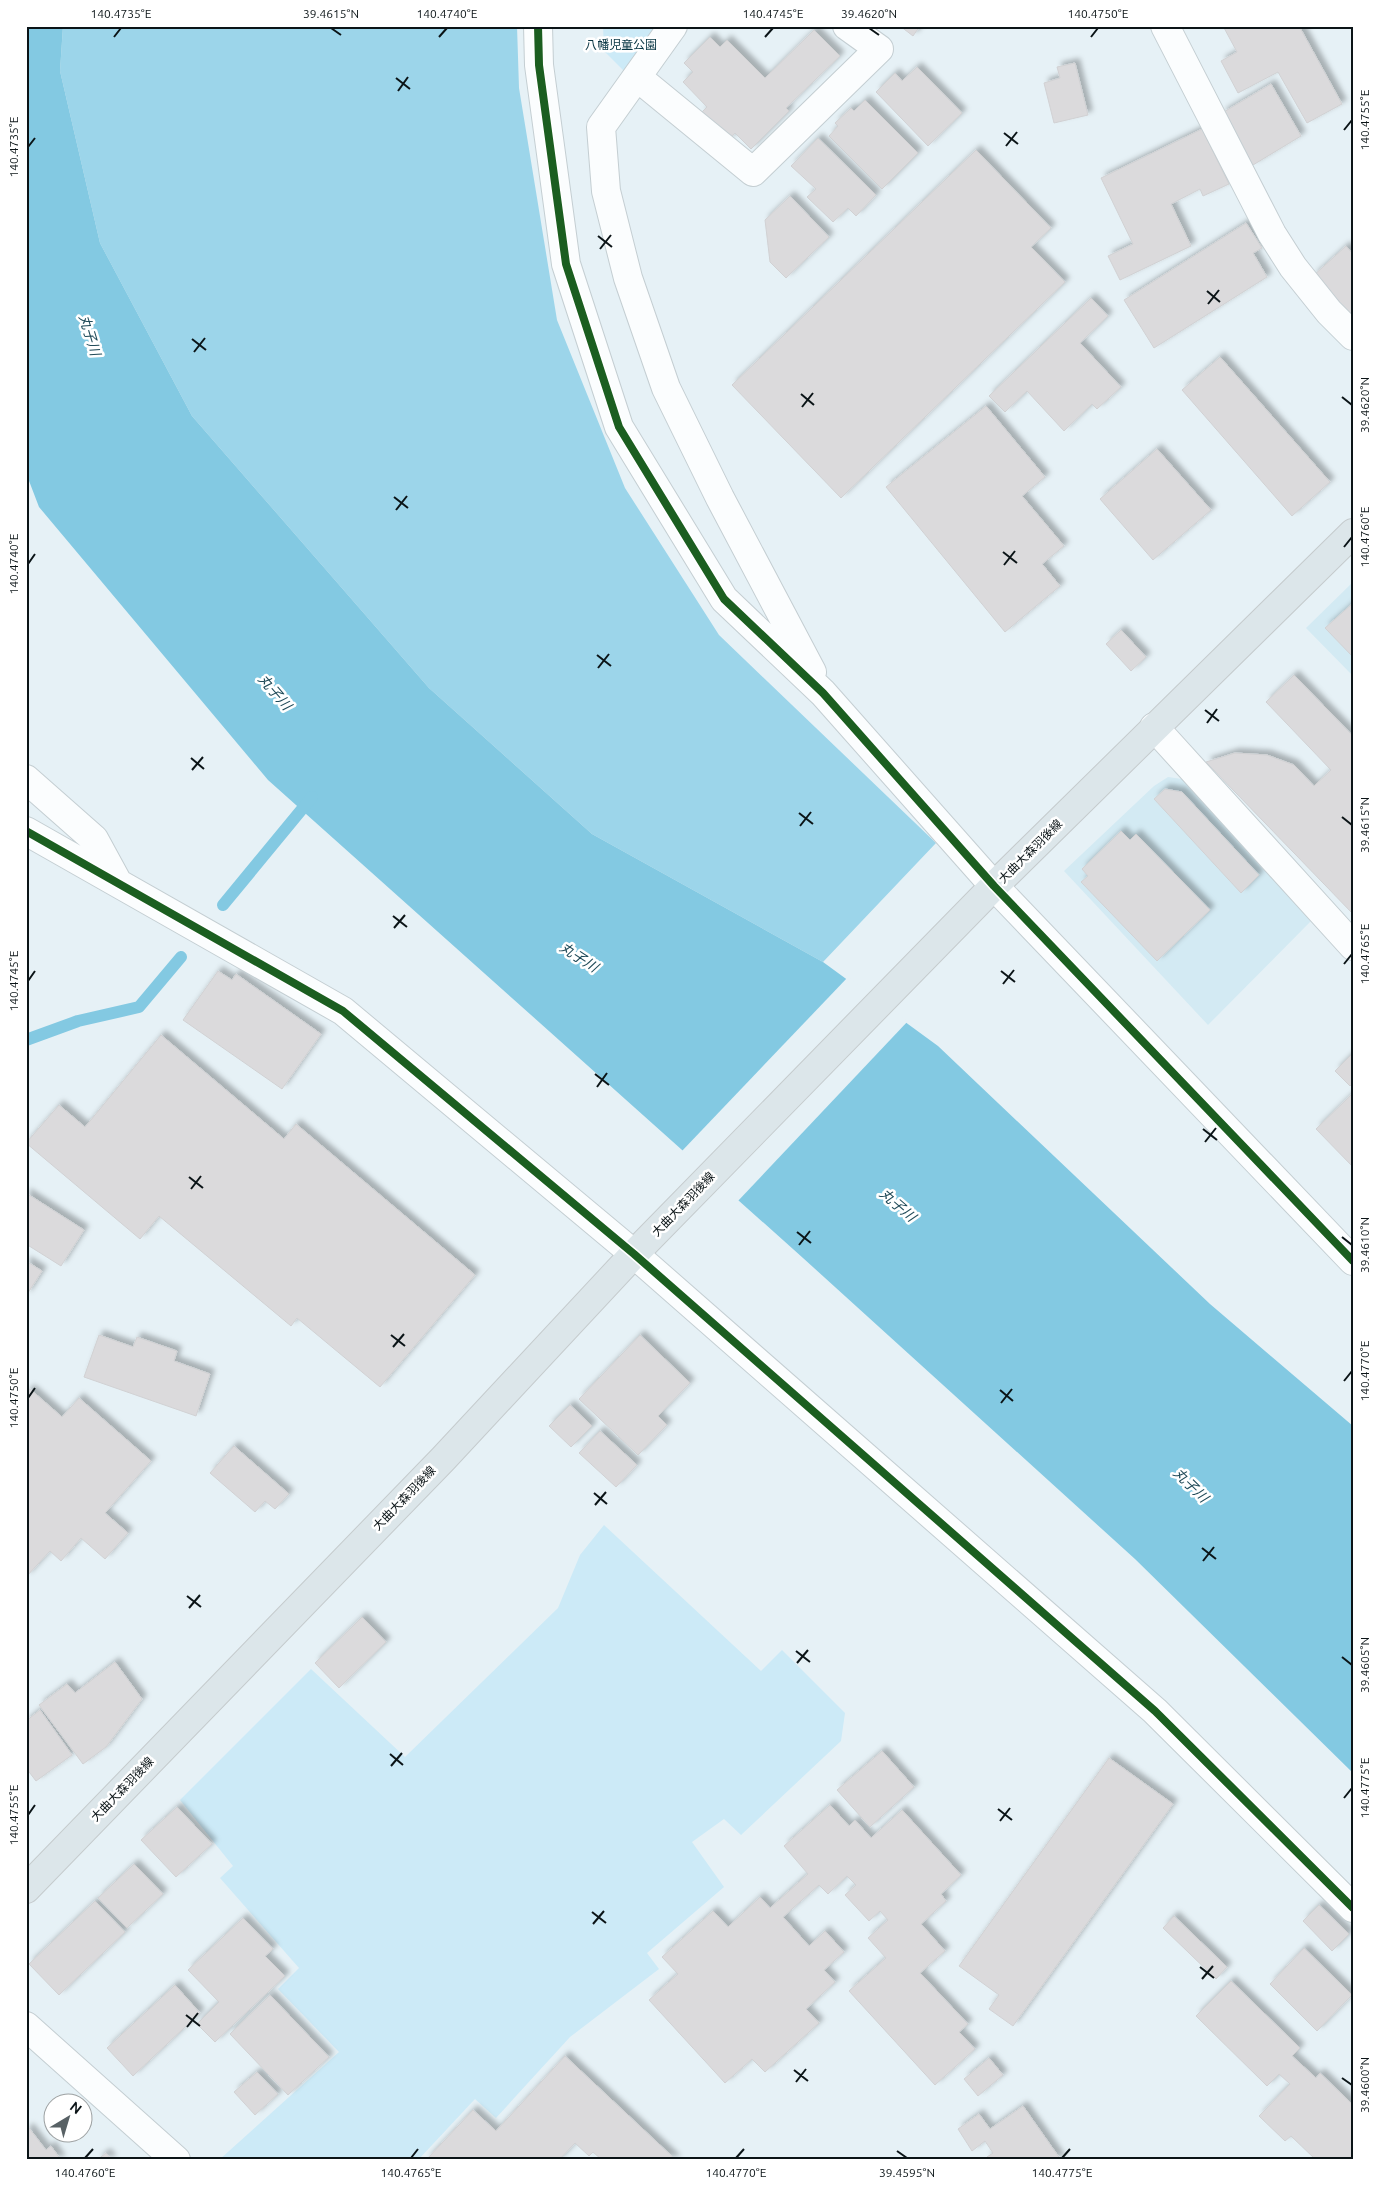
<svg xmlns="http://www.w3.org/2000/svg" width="1379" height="2186" viewBox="0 0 1379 2186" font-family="Ubuntu,'Noto Sans JP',sans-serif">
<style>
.built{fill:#d3eaf3}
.green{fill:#cceaf7}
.forest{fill:#9cd5ea}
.water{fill:#83c9e2}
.pier{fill:#e6f1f6}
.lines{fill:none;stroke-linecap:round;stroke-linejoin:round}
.stream{stroke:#83c9e2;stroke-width:12}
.building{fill:#dbdadc;stroke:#d1d1d3;filter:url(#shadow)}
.minor-casing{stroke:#c4ced2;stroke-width:30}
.major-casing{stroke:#c5cbcd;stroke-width:30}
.minor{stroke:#fbfdfe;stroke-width:28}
.major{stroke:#dce6ea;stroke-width:28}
.cycleway-casing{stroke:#fff;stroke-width:11}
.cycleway{stroke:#1b5e20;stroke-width:8}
.ticks{fill:none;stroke:#0b1417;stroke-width:2}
.labels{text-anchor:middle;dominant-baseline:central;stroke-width:5;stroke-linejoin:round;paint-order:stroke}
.park-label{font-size:12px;fill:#063442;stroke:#fff}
.street-label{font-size:12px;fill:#0b1417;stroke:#fff}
.water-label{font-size:14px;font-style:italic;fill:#214b59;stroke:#fff}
.neatline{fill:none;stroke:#0b1417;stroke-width:2}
.ticks-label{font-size:12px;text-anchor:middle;fill:#0b1417}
</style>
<defs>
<filter id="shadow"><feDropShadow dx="4.5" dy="-4.5" stdDeviation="2.5" flood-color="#0004"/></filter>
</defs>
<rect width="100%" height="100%" fill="#e6f1f6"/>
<path class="built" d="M 1353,582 L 1353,676 L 1306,628 Z
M 1168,777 L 1182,779 L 1311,921 L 1208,1025 L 1064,871 L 1154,786 Z"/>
<path class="green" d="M 603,26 L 656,26 L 624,71 L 604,51 Z
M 604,1525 L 761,1671 L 782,1650 L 845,1713 L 841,1741 L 741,1835 L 724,1819 L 692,1842 L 724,1887 L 647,1953 L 659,1969 L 570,2037 L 496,2118 L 475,2099 L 418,2160 L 219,2160 L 339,2052 L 278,1989 L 299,1968 L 220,1878 L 233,1866 L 180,1800 L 311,1669 L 405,1757 L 558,1608 L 580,1555 Z"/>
<path class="forest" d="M 63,26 L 517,26 L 519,88 L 557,320 L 625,488 L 719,635 L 936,843 L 823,962 L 592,834 L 429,688 L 192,416 L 100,243 L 60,71 Z"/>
<path class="water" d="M 26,26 L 63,26 L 60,71 L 100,243 L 192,416 L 429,688 L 592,834 L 823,962 L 938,1046 L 1210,1304 L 1353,1426 L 1353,1773 L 1135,1559 L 803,1258 L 268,780 L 39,507 L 26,473 Z"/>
<path class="pier" d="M 848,977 L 908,1021 L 737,1202 L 681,1152 Z"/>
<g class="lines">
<path class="stream" d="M 223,905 L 312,797
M 26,1040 L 78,1021 L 139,1007 L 181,957"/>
</g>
<path class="building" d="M 900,26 L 920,26 L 913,36 Z
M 1223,26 L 1299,26 L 1342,104 L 1307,123 L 1278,72 L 1238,93 L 1221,61 L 1237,52 Z
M 814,30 L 840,56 L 786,108 L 789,111 L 751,149 L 735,133 L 729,140 L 702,112 L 707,107 L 683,82 L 693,72 L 684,63 L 710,37 L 720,47 L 727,40 L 765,78 Z
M 1075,63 L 1088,115 L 1054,123 L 1044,83 L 1060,78 L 1057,67 Z
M 917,67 L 962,113 L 928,146 L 876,92 L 895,73 L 902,81 Z
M 1271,84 L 1301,136 L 1253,165 L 1222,113 Z
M 865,100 L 918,153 L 882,189 L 829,136 L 838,126 L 835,123 L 851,108 L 854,111 Z
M 1202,129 L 1229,184 L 1203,196 L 1200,189 L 1171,204 L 1191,246 L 1120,280 L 1108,256 L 1133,244 L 1101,178 Z
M 818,138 L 876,195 L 856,216 L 848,208 L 833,222 L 807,197 L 816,189 L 791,166 Z
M 976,150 L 1051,228 L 1031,247 L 1065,282 L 841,498 L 732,385 Z
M 790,196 L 829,237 L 786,278 L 770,262 L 765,220 Z
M 1246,223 L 1262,248 L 1253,253 L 1267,277 L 1154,348 L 1124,300 Z
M 1346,246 L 1353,254 L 1353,318 L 1313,276 Z
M 1091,298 L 1108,316 L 1080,343 L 1121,387 L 1097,409 L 1092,404 L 1064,431 L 1027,391 L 1005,412 L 989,396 Z
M 1220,357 L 1330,482 L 1292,516 L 1182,390 Z
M 986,406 L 1045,477 L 1022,496 L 1064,546 L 1042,564 L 1060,586 L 1005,632 L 886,487 Z
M 1157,449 L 1211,510 L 1153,560 L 1100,499 Z
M 1353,603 L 1353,657 L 1325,628 Z
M 1121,630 L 1146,657 L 1131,671 L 1106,644 Z
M 1294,675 L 1353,736 L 1353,914 L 1206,762 L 1235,753 L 1267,755 L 1294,765 L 1314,786 L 1331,770 L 1266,702 Z
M 1165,789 L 1182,792 L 1259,875 L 1241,893 L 1154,799 Z
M 1121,831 L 1130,840 L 1136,834 L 1210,910 L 1157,961 L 1081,882 L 1088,876 L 1082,869 Z
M 218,971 L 232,980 L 236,974 L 321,1034 L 282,1089 L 183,1020 Z
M 161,1035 L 284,1139 L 296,1124 L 475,1275 L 380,1387 L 297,1318 L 291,1326 L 159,1216 L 140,1239 L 26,1143 L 59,1105 L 85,1127 Z
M 1353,1053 L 1353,1083 L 1350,1086 L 1335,1071 Z
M 1353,1093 L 1353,1167 L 1316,1129 Z
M 26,1193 L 84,1230 L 61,1266 L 26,1244 Z
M 26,1261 L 42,1271 L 26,1296 Z
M 99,1335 L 133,1347 L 137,1337 L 177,1351 L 174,1361 L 210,1374 L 196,1416 L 84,1377 Z
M 640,1335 L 690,1383 L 658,1416 L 667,1425 L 638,1455 L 579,1399 Z
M 30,1389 L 62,1417 L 79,1398 L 151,1461 L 105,1513 L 128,1533 L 105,1559 L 81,1538 L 61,1561 L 50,1551 L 26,1577 L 26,1393 Z
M 570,1405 L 592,1426 L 571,1447 L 549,1426 Z
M 600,1431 L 637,1465 L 616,1487 L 579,1453 Z
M 234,1446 L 289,1494 L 275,1509 L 265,1501 L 255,1512 L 210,1473 Z
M 362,1617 L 386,1642 L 339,1688 L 315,1663 Z
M 115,1662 L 142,1699 L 106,1747 L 83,1764 L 39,1705 L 67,1684 L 75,1693 Z
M 40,1710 L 72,1755 L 36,1781 L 26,1768 L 26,1721 Z
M 882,1751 L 914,1787 L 870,1827 L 837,1790 Z
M 1109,1758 L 1173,1804 L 1013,2026 L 989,2009 L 999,1995 L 959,1966 Z
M 830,1805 L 849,1826 L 855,1820 L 871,1838 L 902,1810 L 961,1875 L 941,1894 L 946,1901 L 921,1924 L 945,1951 L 920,1973 L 968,2024 L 959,2032 L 975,2049 L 935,2085 L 849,1991 L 886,1958 L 868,1938 L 888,1920 L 880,1911 L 869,1921 L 845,1895 L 856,1885 L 847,1876 L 828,1894 L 819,1885 L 783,1917 L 809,1946 L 825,1931 L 844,1952 L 824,1970 L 835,1982 L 806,2009 L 819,2023 L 765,2072 L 752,2059 L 725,2083 L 649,2000 L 678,1974 L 662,1957 L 713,1911 L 728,1927 L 760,1897 L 770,1908 L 808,1874 L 784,1846 Z
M 177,1807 L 212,1844 L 176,1877 L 141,1840 Z
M 134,1864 L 163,1894 L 127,1928 L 98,1898 Z
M 95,1901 L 125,1932 L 59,1995 L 29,1964 Z
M 1319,1905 L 1349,1934 L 1332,1951 L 1303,1921 Z
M 1174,1916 L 1227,1967 L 1216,1979 L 1163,1928 Z
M 243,1918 L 273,1949 L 265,1956 L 285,1976 L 215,2042 L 197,2024 L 219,2002 L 188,1970 Z
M 1304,1948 L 1352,1995 L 1317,2031 L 1270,1984 Z
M 1231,1981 L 1300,2048 L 1292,2056 L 1316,2078 L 1320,2073 L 1353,2105 L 1353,2160 L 1316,2160 L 1291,2136 L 1285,2141 L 1259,2116 L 1290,2084 L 1279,2074 L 1267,2086 L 1196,2016 Z
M 175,1985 L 200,2013 L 133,2076 L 107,2048 Z
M 270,1995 L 329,2057 L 288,2095 L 230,2034 Z
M 565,2056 L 676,2160 L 602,2160 L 593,2152 L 589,2156 L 575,2143 L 559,2160 L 426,2160 L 473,2110 L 496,2131 Z
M 989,2058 L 1003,2075 L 978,2096 L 964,2079 Z
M 257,2072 L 278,2094 L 255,2115 L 234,2092 Z
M 1023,2106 L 1061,2160 L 989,2160 L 987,2157 L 993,2153 L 985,2141 L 972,2151 L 958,2129 L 979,2114 L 990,2129 Z
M 29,2128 L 46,2150 L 51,2146 L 61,2160 L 26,2160 L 26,2130 Z
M 106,2153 L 112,2160 L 97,2160 Z"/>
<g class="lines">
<defs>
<path id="minor" d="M 538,26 L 539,65 L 566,264 L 619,427 L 724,599 L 823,693 L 994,886 L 1353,1261
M 673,26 L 601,127 L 606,191 L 628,278 L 666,388 L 720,498 L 812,672
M 1165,26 L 1272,234 L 1293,267 L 1329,312 L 1353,336
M 637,77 L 753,172 L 879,49 L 847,26
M 1154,727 L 1353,946
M 26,779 L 94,839 L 118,883
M 26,831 L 343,1011 L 634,1254 L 1155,1711 L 1353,1908
M 26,2026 L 176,2160"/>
<path id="major" d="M 26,1889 L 443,1459 L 634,1254 L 994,886 L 1353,533"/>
</defs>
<use href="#minor" class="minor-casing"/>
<use href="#major" class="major-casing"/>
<use href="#minor" class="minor"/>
<use href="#major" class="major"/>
<defs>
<path id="cycleway" d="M 538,26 L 539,65 L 566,264 L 619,427 L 724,599 L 823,693 L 994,886 L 1353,1261
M 26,831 L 343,1011 L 634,1254 L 1155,1711 L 1353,1908"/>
</defs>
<use href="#cycleway" class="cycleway-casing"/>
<use href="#cycleway" class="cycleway"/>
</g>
<path class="ticks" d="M 331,28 L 341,35M 869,28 L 879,35M 114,37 L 121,28M 439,37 L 447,28M 765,37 L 773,28M 1091,37 L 1098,28M 396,78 L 410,89M 398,91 L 408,77M 1344,130 L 1352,120M 1004,133 L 1018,144M 1006,146 L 1017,132M 28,147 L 35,138M 598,236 L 612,247M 600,249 L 611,235M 1207,291 L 1220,302M 1208,304 L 1219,290M 192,339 L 206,350M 194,352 L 205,338M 801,394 L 814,405M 1342,397 L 1352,405M 802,407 L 813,393M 394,497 L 408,508M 396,510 L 407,496M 1344,547 L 1352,537M 1003,552 L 1017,563M 28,564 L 35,554M 1004,565 L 1015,551M 597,655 L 611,666M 598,668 L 609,654M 1205,710 L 1219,721M 1207,723 L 1217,709M 191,758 L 204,769M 192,770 L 203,757M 799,813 L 813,824M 1342,817 L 1352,825M 800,826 L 811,812M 393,916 L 407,927M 394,928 L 405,915M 1344,964 L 1352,954M 1001,971 L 1015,982M 28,981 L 35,971M 1003,984 L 1014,970M 595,1074 L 609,1085M 597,1087 L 607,1073M 1203,1129 L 1217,1140M 1205,1142 L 1216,1128M 189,1177 L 203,1188M 191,1189 L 201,1176M 797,1232 L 811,1243M 1342,1237 L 1352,1245M 799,1245 L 810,1231M 391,1335 L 405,1346M 393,1347 L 404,1334M 1344,1381 L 1352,1371M 1000,1390 L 1013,1401M 28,1398 L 35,1388M 1001,1403 L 1012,1389M 594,1493 L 607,1504M 595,1505 L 606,1492M 1202,1548 L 1216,1559M 1203,1561 L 1214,1547M 187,1596 L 201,1607M 189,1608 L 200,1595M 796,1651 L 810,1662M 1342,1657 L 1352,1665M 797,1663 L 808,1650M 390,1754 L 403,1765M 391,1766 L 402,1753M 1344,1798 L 1352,1788M 998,1809 L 1012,1820M 28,1815 L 35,1805M 1000,1821 L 1010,1808M 592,1912 L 606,1923M 593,1924 L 604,1911M 1200,1967 L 1214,1978M 1202,1979 L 1213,1966M 186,2015 L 200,2026M 187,2027 L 198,2013M 794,2070 L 808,2081M 1342,2078 L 1352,2085M 796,2082 L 806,2069M 897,2151 L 907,2158M 85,2158 L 93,2149M 411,2158 L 418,2149M 736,2158 L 744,2149M 1062,2158 L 1070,2149"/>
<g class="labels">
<g class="park-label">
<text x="621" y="44">八幡児童公園</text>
</g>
<g class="street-label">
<text transform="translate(1030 851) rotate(-45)">大曲大森羽後線</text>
<text transform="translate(683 1204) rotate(-46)">大曲大森羽後線</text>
<text transform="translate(404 1498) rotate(-46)">大曲大森羽後線</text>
<text transform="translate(122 1789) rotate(-46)">大曲大森羽後線</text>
</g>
<g class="water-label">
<text transform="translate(90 335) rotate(73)">丸子川</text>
<text transform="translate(275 692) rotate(49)">丸子川</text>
<text transform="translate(579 957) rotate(33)">丸子川</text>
<text transform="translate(898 1205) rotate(41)">丸子川</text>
<text transform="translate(1191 1485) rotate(44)">丸子川</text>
</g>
</g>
<rect width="1379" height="2186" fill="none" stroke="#ffffff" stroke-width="55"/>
<g transform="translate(68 2118) rotate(38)"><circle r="24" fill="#ffffff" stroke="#9da1a2"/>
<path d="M0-4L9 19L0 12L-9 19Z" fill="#586165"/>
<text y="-8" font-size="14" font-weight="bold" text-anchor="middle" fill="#0b1417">N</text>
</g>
<rect x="28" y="28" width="1324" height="2130" class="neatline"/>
<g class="ticks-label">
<text x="121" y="18">140.4735°E</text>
<text x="331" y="18">39.4615°N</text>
<text x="447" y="18">140.4740°E</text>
<text x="773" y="18">140.4745°E</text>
<text x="869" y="18">39.4620°N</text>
<text x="1098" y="18">140.4750°E</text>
<text transform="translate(1365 120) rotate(-90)" y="4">140.4755°E</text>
<text transform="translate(14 147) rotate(-90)" y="4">140.4735°E</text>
<text transform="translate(1365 405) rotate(-90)" y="4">39.4620°N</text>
<text transform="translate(1365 537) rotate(-90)" y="4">140.4760°E</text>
<text transform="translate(14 564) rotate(-90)" y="4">140.4740°E</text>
<text transform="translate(1365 825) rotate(-90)" y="4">39.4615°N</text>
<text transform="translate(1365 954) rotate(-90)" y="4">140.4765°E</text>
<text transform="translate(14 981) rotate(-90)" y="4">140.4745°E</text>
<text transform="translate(1365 1245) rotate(-90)" y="4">39.4610°N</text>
<text transform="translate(1365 1371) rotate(-90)" y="4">140.4770°E</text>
<text transform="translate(14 1398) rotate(-90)" y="4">140.4750°E</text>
<text transform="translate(1365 1665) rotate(-90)" y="4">39.4605°N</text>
<text transform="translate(1365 1788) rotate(-90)" y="4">140.4775°E</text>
<text transform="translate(14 1815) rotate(-90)" y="4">140.4755°E</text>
<text transform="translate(1365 2085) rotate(-90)" y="4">39.4600°N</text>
<text x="85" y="2177">140.4760°E</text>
<text x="411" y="2177">140.4765°E</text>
<text x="736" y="2177">140.4770°E</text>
<text x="907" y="2177">39.4595°N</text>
<text x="1062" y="2177">140.4775°E</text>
</g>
</svg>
